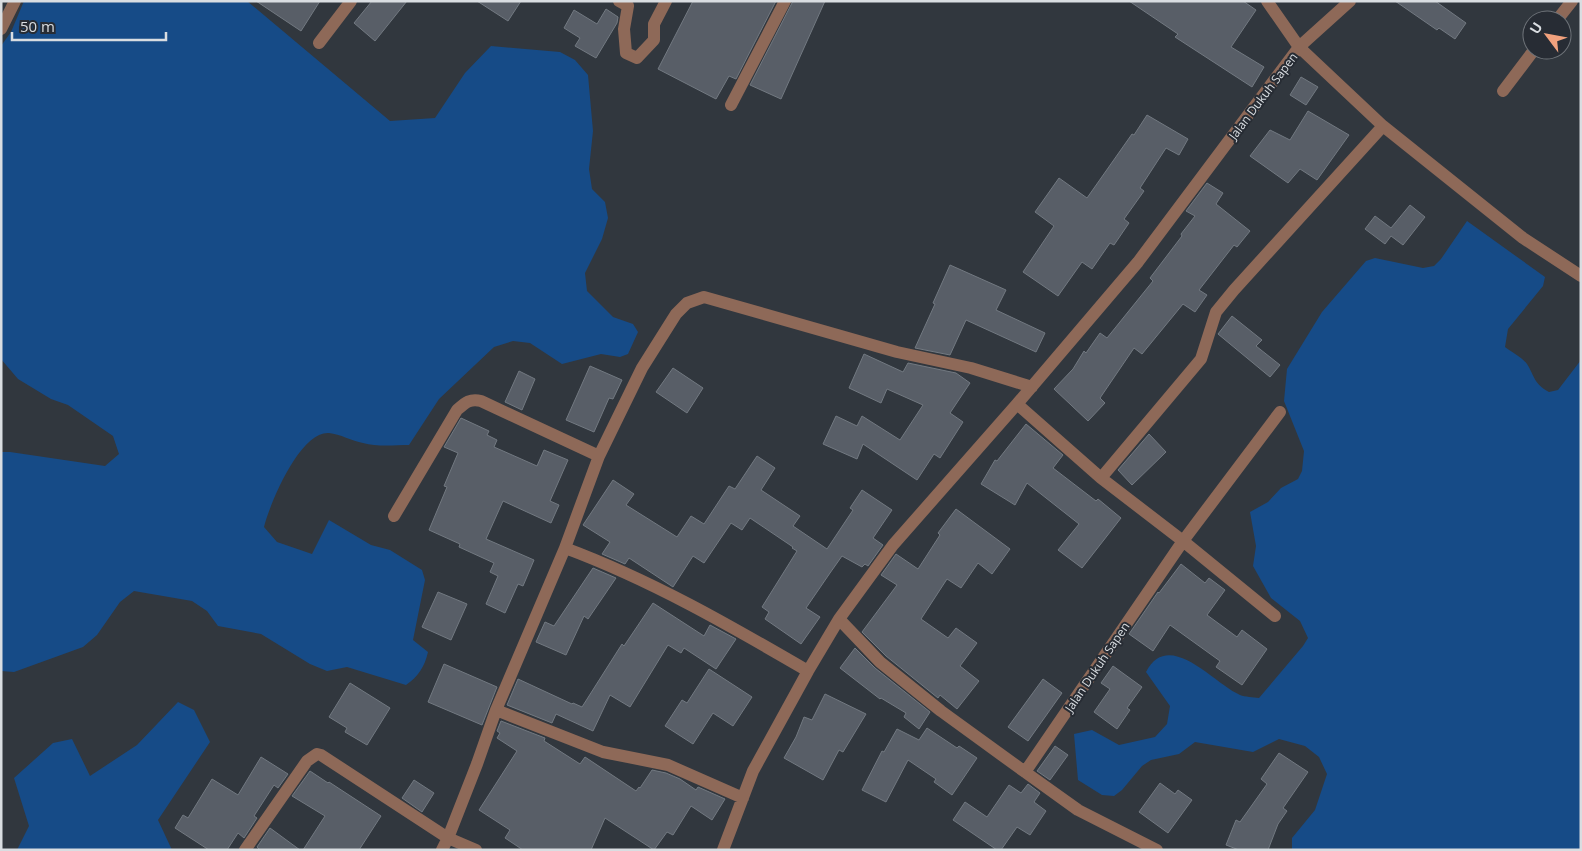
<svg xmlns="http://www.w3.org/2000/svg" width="1582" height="851" viewBox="0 0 1582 851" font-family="'Open Sans',sans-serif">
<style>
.green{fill:#164b87}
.building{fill:#585e67;stroke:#727981}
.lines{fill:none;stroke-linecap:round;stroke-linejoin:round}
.minor{stroke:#8e6958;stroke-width:12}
.labels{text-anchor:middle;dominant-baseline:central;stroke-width:4;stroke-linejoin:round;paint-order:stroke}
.street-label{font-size:12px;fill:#d9dde1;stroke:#272c34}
</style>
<rect width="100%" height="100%" fill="#31373e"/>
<path class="green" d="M 24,1 L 247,1 L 390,121 L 435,118 L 465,73 L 491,46 L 560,52 L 575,60 L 588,75 L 593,131 L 589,169 L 592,189 L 605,202 L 608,218 L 602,239 L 585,273 L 587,291 L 613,317 L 633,324 L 638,332 L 628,354 L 620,357 L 601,354 L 562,364 L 530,343 L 513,341 L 494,347 L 439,399 L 409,445 C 395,445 377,447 363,443 C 352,441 340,434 329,433 C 300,431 270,503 264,527 L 277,542 L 312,554 L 329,520 L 371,545 L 390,550 L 422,570 L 425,580 L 413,640 L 428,652 C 425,666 418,677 406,685 L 347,667 L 327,671 L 310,664 L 261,634 L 218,626 L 207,611 L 192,601 L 134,591 L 120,602 L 97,635 L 83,647 L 14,672 L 1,671 L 1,452 L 10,452 L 105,466 L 119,454 L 113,436 L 68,405 L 51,399 L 18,379 L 1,359 L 1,46 L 11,32 Z
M 1467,221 L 1545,277 L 1543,286 L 1508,329 L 1505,347 C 1511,352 1522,357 1527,364 C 1535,377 1534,384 1549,392 L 1558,390 L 1581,360 L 1581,850 L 1292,850 L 1292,838 L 1315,810 L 1327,774 L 1319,757 L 1305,746 L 1279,739 L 1253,752 L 1195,742 L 1179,754 L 1151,760 L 1142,766 L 1122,790 L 1114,796 L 1102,795 L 1078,780 L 1074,734 L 1092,730 L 1119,745 L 1155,737 L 1167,724 L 1170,706 L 1146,672 C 1169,628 1214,684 1240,695 C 1245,697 1253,697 1259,698 L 1303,646 L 1308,638 L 1300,621 L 1271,598 L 1253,566 L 1256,546 L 1250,512 L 1268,502 L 1281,488 L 1298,479 L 1302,471 L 1304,451 L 1284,401 L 1287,369 L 1322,312 L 1366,261 L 1375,258 L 1423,268 L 1434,266 L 1441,259 Z
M 178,702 L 194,710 L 210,742 L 158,820 L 172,850 L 17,850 L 29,826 L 14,778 L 53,743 L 72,739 L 90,776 L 137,745 Z"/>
<path class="building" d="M 256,1 L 320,1 L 301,31 Z
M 372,1 L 407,1 L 375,41 L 354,23 Z
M 477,1 L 521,1 L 508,21 Z
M 693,1 L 776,1 L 736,79 L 729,76 L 716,99 L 658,69 Z
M 793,1 L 825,1 L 781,99 L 750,85 Z
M 1129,1 L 1243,1 L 1256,10 L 1231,47 L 1264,67 L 1252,87 L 1175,37 L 1178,34 Z
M 1395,1 L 1435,1 L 1466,23 L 1455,39 L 1439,28 L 1437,30 Z
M 606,9 L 618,17 L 617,23 L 596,58 L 575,46 L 580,38 L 564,28 L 574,10 L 597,24 Z
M 1301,77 L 1318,87 L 1306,105 L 1290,95 Z
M 1308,111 L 1349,135 L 1317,180 L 1300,169 L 1288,183 L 1250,156 L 1270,130 L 1290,140 Z
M 1147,115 L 1188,139 L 1179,155 L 1166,148 L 1140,188 L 1144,191 L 1124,219 L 1129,223 L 1114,245 L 1110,243 L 1092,269 L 1082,262 L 1058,296 L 1023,272 L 1054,226 L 1035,212 L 1059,178 L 1087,198 L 1132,134 L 1134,135 Z
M 1207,183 L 1223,193 L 1216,204 L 1250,231 L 1237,247 L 1234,245 L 1199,290 L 1207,295 L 1195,312 L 1183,304 L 1142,354 L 1134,348 L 1100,398 L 1105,403 L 1088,421 L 1054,389 L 1073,369 L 1084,351 L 1086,353 L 1100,333 L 1107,338 L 1153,281 L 1150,278 L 1182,236 L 1181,234 L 1195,216 L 1186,211 Z
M 1410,205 L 1425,217 L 1403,245 L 1391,236 L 1385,244 L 1365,229 L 1375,216 L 1391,228 Z
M 950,265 L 1006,290 L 996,310 L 1045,333 L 1036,352 L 966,320 L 950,355 L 915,348 L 935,304 L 933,303 Z
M 1232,316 L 1262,340 L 1256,346 L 1280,365 L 1270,377 L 1218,334 Z
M 864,354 L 903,372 L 908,363 L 956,373 L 970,383 L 950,413 L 963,422 L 940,458 L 934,454 L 917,480 L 863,444 L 857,459 L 823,444 L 836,416 L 857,426 L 862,416 L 900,440 L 923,405 L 887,389 L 881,403 L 849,388 Z
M 590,366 L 622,380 L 613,399 L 609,398 L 594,432 L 566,420 Z
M 673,368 L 703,388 L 687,413 L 656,392 Z
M 519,371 L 535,379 L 522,410 L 505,402 Z
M 461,418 L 489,431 L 487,435 L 497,440 L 494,447 L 537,466 L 544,450 L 568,460 L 550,501 L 559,505 L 551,523 L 503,501 L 486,539 L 534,560 L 523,586 L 518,584 L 505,613 L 486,604 L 498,576 L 490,572 L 494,563 L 459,547 L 460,544 L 429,530 L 447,487 L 444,486 L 458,453 L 444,447 Z
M 1026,424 L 1063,455 L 1053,468 L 1096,501 L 1098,499 L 1121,518 L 1082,568 L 1058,550 L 1079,524 L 1027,483 L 1015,505 L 981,484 L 995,460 L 997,461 Z
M 1149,434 L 1166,452 L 1132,485 L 1118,470 Z
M 757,456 L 775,468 L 761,490 L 800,516 L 793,526 L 827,549 L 853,510 L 850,508 L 862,490 L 892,510 L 873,538 L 883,545 L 868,566 L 865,564 L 862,567 L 842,556 L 830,573 L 806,608 L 820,617 L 801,644 L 765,619 L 769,612 L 762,607 L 797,551 L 792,548 L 793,547 L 750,518 L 742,530 L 731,523 L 704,563 L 693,556 L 673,587 L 629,558 L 625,564 L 602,554 L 610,542 L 583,525 L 613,480 L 634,494 L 626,505 L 677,537 L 691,516 L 704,524 L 729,486 L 735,489 Z
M 956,509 L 1010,549 L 992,574 L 978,563 L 961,588 L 947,579 L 921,619 L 948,638 L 956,628 L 977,643 L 960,666 L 979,681 L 957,709 L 940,695 L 938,698 L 886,656 L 862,632 L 897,585 L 881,575 L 896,554 L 918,569 L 940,535 L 938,533 Z
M 1181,564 L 1205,583 L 1209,578 L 1225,590 L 1207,615 L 1237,637 L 1242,630 L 1267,649 L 1242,685 L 1216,667 L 1220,661 L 1170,625 L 1153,651 L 1129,634 L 1158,592 L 1159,593 Z
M 593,568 L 616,578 L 588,619 L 584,616 L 566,655 L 536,642 L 545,622 L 554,626 Z
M 438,592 L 467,604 L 451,640 L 422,627 Z
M 653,603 L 704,636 L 710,625 L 736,639 L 716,669 L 684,648 L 681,653 L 668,645 L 630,707 L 610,695 L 593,731 L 556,714 L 552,723 L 507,705 L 518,679 L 572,704 L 573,703 L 582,707 L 622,644 L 624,646 Z
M 855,648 L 875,668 L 930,712 L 919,729 L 904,717 L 906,713 L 881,698 L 880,699 L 840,668 Z
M 444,664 L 497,687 L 482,725 L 428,702 Z
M 1113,666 L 1142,687 L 1127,708 L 1130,710 L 1117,729 L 1094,712 L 1110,689 L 1101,683 Z
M 709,669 L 752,697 L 733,726 L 713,713 L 693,744 L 665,726 L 682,700 L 687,703 Z
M 1043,679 L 1062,693 L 1028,741 L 1008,727 Z
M 350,683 L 390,708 L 367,745 L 345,732 L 347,728 L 329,717 Z
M 825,694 L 866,714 L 843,752 L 839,750 L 823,780 L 784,758 L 796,737 L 804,717 L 812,720 Z
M 501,721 L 545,738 L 544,741 L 580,764 L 585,757 L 636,791 L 639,787 L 640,788 L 652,770 L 666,773 L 680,779 L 696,790 L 698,787 L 725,799 L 712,820 L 691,806 L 673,835 L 667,832 L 654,850 L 605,818 L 591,850 L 523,850 L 505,838 L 510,830 L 479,810 L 517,751 L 497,738 L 500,733 L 497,731 Z
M 927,728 L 957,748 L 959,746 L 977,758 L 952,795 L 934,782 L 936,779 L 908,760 L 886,802 L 862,790 L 882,751 L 884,752 L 897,729 L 919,740 Z
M 1055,746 L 1068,755 L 1050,780 L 1037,771 Z
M 1279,753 L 1308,772 L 1283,808 L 1287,811 L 1278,824 L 1268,850 L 1239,850 L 1226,845 L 1236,820 L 1240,822 L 1267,784 L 1261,779 Z
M 261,757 L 288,774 L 278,788 L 274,785 L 254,816 L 257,818 L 244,838 L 238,833 L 227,850 L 209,850 L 175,828 L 183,815 L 188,818 L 212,779 L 238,795 Z
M 310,771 L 328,783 L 329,782 L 381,816 L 359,850 L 303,850 L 325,816 L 292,796 Z
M 414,780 L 434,793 L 422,812 L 402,798 Z
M 1160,783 L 1175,794 L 1178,790 L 1192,800 L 1168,833 L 1139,812 Z
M 1028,784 L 1040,793 L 1034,802 L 1046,811 L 1030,835 L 1017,827 L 1001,850 L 997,850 L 953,820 L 965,802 L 987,817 L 1009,785 L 1021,793 Z
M 270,828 L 300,850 L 260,850 L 257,847 Z"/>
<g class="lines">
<path class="minor" d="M 619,1 L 628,6 L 624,29 L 626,53 L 637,58 L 654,40 L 654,24 L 666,1
M 1267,1 L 1299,47 L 1383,126 L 1523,238 L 1581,276
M 1557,20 L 1572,1
M 1,29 L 15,1
M 319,43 L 351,1
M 1503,91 L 1534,50
M 731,105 L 785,1
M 1017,404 L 1101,478 L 1183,541 L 1025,772
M 1101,478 L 1201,359 L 1216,312 L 1234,290 L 1383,126
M 394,516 L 457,410 C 465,403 470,398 481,401 L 599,456
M 565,548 C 651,580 729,625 808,671
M 1275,616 L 1183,541 L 1280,412
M 839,619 L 880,662 L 941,711 L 1025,772 L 1078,810 L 1157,850
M 496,710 L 603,752 L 668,765 L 743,798
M 245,850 L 307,761 L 317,754 L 321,755 L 448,838 L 476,850
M 442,850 L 448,838 L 477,764 L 496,710 L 565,548 L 599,456 L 642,368 L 676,314 L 687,303 L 704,297 L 897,352 L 971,368 L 1032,387
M 723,850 L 753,771 L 808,671 L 839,619 L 893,545 L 1017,404 L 1138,262 L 1299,47 L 1350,1"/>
</g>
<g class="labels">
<g class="street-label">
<text transform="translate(1263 96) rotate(-53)">Jalan Dukuh Sapen</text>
<text transform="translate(1097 667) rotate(-56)">Jalan Dukuh Sapen</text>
</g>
</g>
<rect width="1582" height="851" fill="none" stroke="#d9dde1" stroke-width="5"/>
<g transform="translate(1547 35) rotate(302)"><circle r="24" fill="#272c34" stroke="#6e7379"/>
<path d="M0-4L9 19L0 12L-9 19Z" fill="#f1a17d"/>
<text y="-8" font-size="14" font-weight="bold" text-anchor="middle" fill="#d9dde1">U</text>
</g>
<path d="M12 32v8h154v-8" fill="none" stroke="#d9dde1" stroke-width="2.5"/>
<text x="20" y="32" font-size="15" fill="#d9dde1" stroke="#272c34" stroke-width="4" paint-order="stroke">50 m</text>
</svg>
